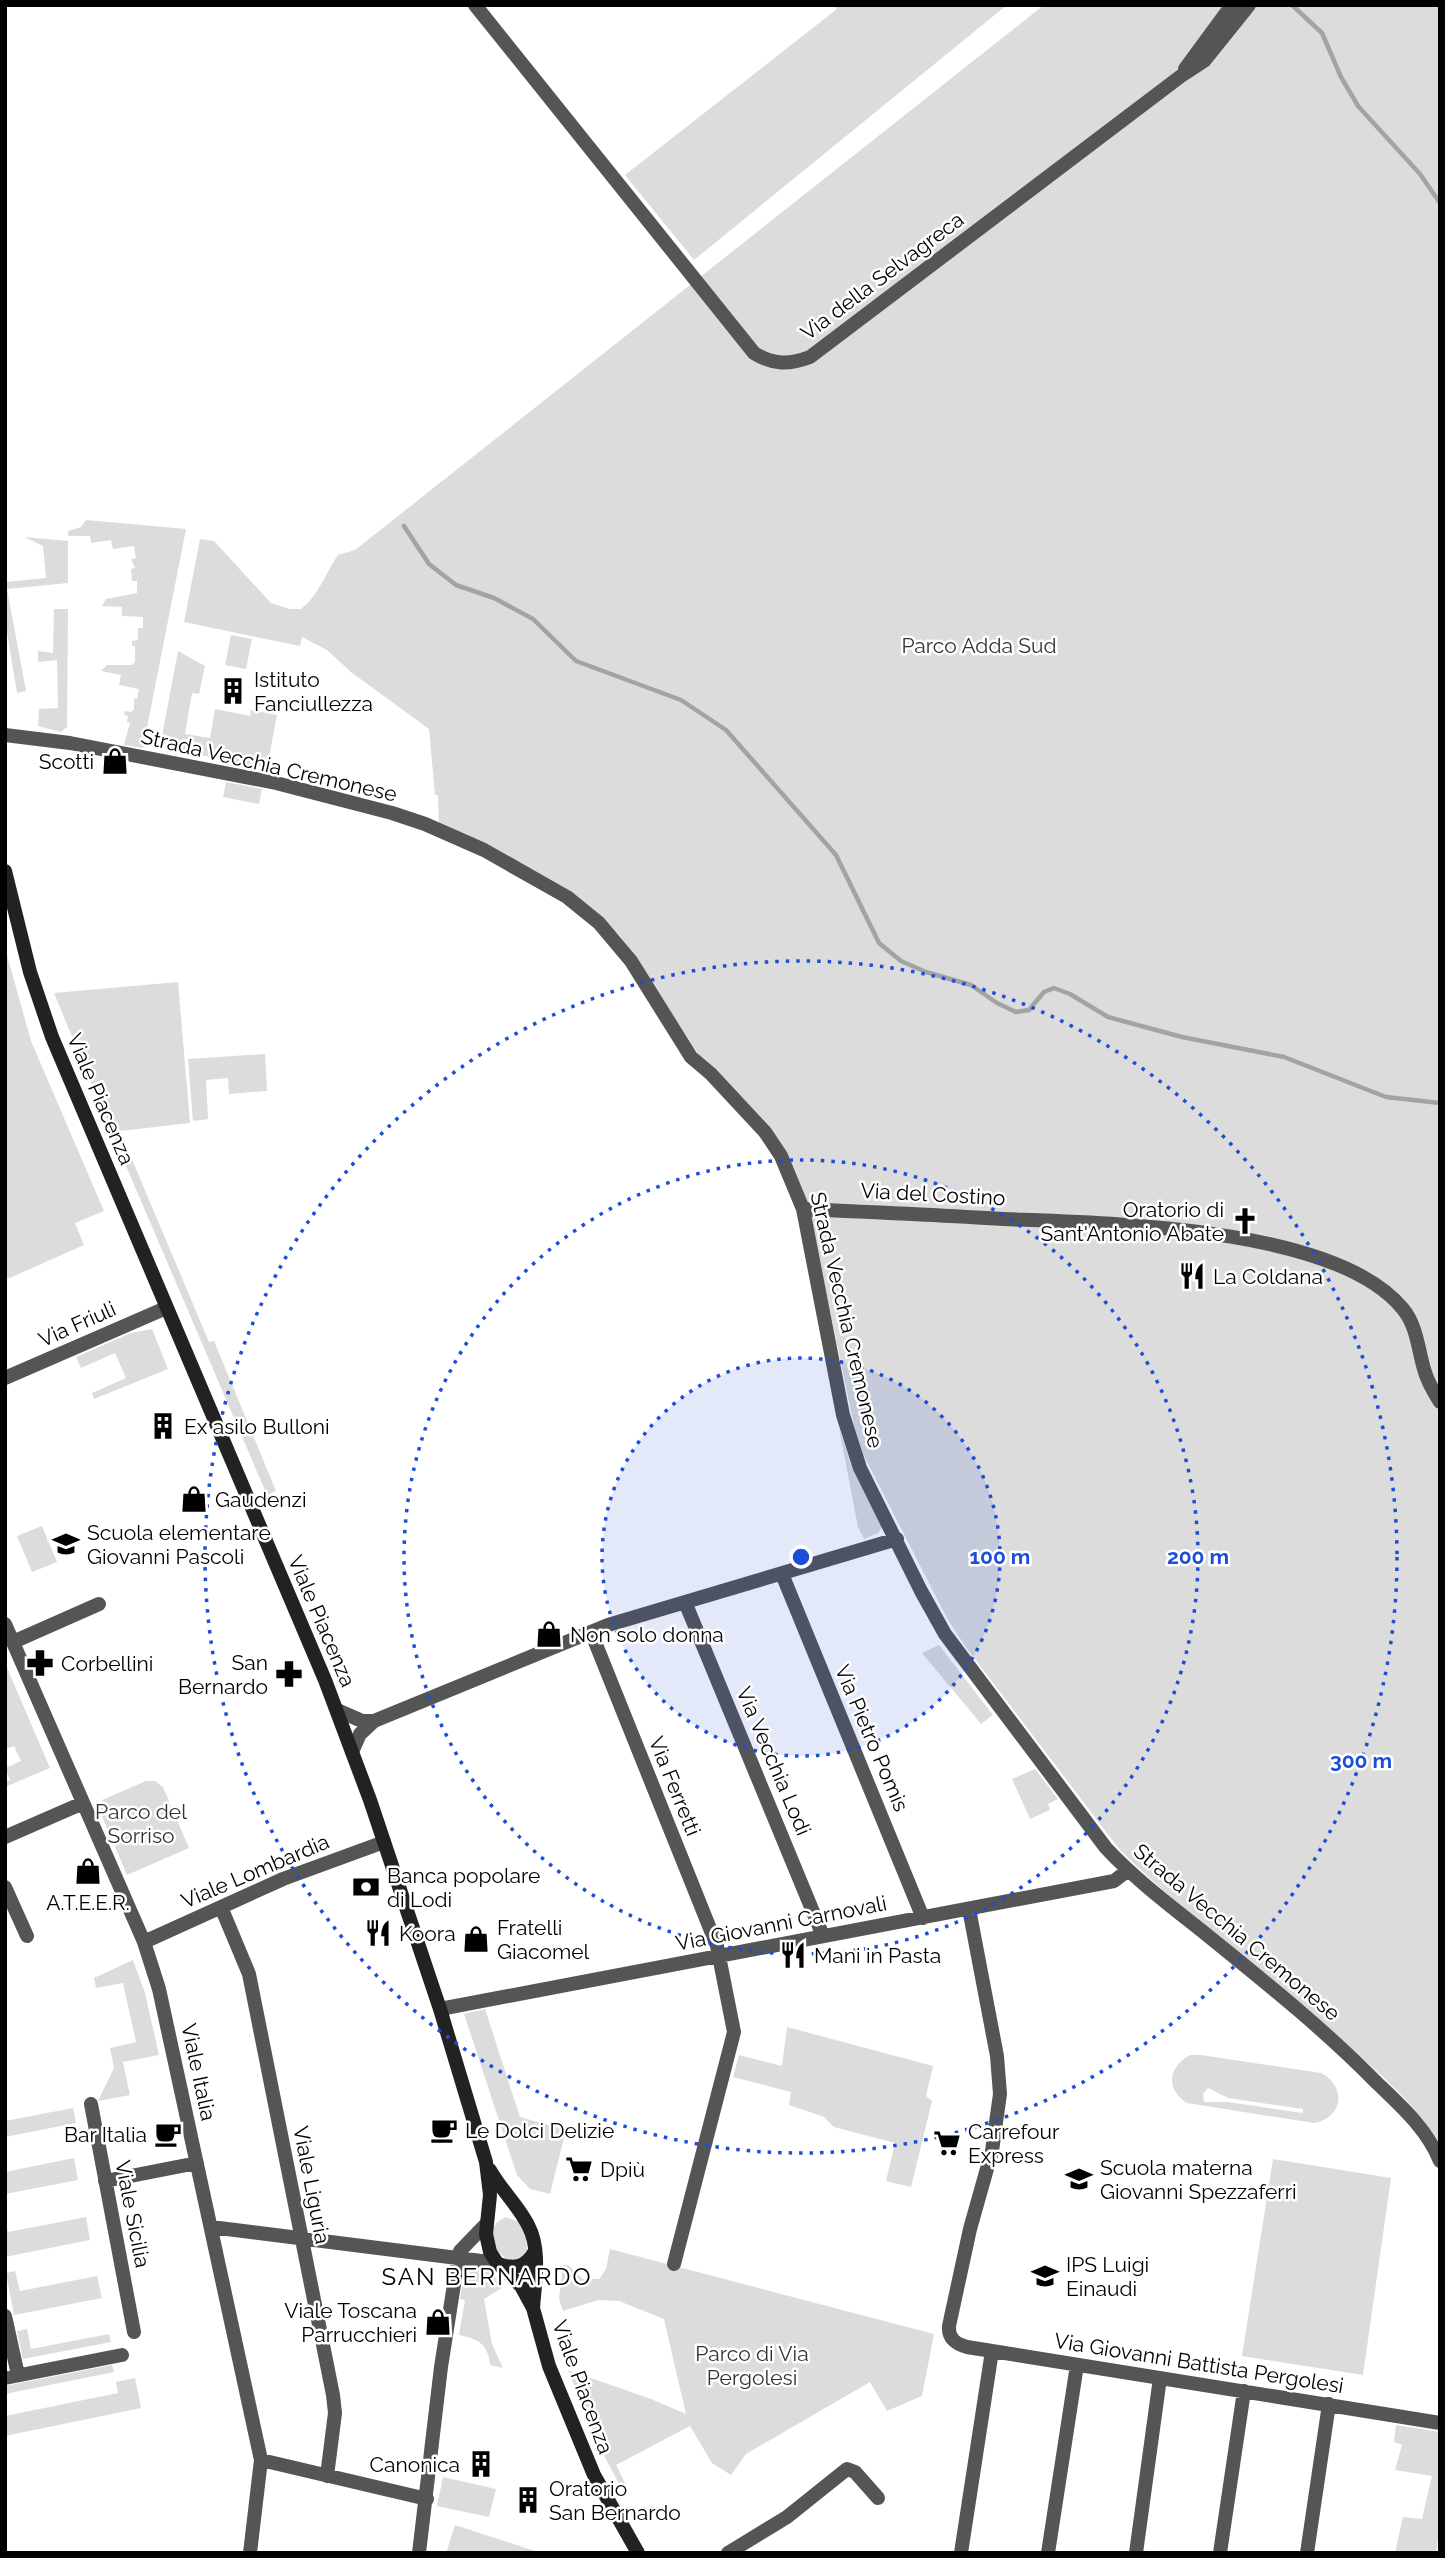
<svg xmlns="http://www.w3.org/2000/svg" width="1445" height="2558" viewBox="0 0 1445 2558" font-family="Raleway,sans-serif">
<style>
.green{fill:#dcdcdc;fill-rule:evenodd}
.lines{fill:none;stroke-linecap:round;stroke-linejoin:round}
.stream{stroke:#a3a3a3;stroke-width:4.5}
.street{stroke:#555;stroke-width:14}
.secondary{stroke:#222;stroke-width:14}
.ring{fill:none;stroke:#1d4ed8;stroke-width:3.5;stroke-dasharray:3.5 7}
.labels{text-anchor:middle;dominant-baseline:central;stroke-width:5;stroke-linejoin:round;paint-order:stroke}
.street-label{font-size:21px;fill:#000;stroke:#fff}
.park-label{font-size:21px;fill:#333;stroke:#fff}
.poi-label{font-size:21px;fill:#000;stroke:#fff;text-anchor:start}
.quarter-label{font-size:24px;letter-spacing:2px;fill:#000;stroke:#fff}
.centre{fill:#1d4ed8;stroke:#fff;stroke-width:3.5}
.ring-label{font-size:21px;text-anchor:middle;font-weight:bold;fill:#1d4ed8;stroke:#fff;stroke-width:5;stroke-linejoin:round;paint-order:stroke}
</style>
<rect width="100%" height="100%" fill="#fff"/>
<path class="green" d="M 834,5 L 1007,5 L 694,260 L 625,175 L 837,9 Z
M 1044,5 L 1440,5 L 1440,2143 C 1413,2101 1375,2069 1337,2036 C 1266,1973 1187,1917 1119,1849 L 965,1646 L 947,1618 L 863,1454 L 854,1425 L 811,1221 L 794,1174 L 699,1055 L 620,936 L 572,896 L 439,826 L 438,795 L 435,795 L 429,729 L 351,672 L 327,650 L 302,637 L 300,646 L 184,622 L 200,539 L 214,541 L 271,603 L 290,609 L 301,609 C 319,595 325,574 338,555 L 355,550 Z
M 86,520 L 186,529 L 143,748 L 124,745 L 130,723 L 127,722 L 128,716 L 124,715 L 125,711 L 131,712 L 134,709 L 134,698 L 137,699 L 139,689 L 119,685 L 121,675 L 101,671 L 107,665 L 132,665 L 135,662 L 135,646 L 132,646 L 132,641 L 138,640 L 138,628 L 143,628 L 143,617 L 122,616 L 122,607 L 102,606 L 106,599 L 137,593 L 137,581 L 132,581 L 131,569 L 135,568 L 131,559 L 136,558 L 134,546 L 113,549 L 111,540 L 91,543 L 90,536 L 68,536 L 68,531 L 81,527 Z
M 24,537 L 68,541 L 68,583 L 7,589 L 26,691 L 17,693 L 5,620 L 5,582 L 46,578 L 43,546 Z
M 54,609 L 68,609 L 67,727 L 61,732 L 38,726 L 39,709 L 58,708 L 57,660 L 38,662 L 38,651 L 53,653 Z
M 231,635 L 252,639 L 246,669 L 225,665 Z
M 178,651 L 205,666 L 199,694 L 192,693 L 185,734 L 210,738 L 215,709 L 250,716 L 251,710 L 277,715 L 267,768 L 160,747 Z
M 226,782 L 262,789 L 259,804 L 223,797 Z
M 5,948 L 31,1041 L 104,1211 L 75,1223 L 84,1245 L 5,1280 Z
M 178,982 L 190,1123 L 120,1131 L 209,1342 L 214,1341 L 276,1491 L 267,1495 L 111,1131 L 54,993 Z
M 265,1054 L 267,1091 L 229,1094 L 228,1078 L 206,1080 L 208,1119 L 193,1121 L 188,1059 Z
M 152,1329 L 168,1369 L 94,1399 L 92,1393 L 126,1378 L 115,1353 L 81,1368 L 76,1357 L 131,1333 Z
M 839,1428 L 851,1465 L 882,1527 L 878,1533 L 864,1539 L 858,1527 Z
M 42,1526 L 57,1562 L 32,1572 L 17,1536 Z
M 939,1645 L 993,1715 L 981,1724 L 922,1653 Z
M 5,1663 L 50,1768 L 5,1787 L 5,1782 L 10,1780 L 5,1768 L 21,1761 L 14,1746 L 5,1749 Z
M 1035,1769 L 1058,1799 L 1048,1804 L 1050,1810 L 1030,1819 L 1012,1779 Z
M 146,1781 L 155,1781 L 163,1787 L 189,1848 L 127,1875 L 98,1807 L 102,1800 Z
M 133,1960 L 145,1993 L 159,2055 L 123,2062 L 130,2095 L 98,2101 L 114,2068 L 110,2048 L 136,2042 L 123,1983 L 96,1988 L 94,1978 Z
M 485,2009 L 520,2117 L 566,2130 L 550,2194 L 530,2189 L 517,2175 L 464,2014 Z
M 787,2027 L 933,2066 L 926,2096 L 932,2101 L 911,2187 L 886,2181 L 895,2143 L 834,2127 L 824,2117 L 789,2105 L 791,2092 L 733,2077 L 739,2055 L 782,2066 Z
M 1190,2055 L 1201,2055 L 1321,2073 C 1347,2086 1343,2118 1314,2123 L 1187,2103 C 1165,2089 1168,2067 1190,2055 ZM 1208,2088 L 1228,2098 L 1303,2109 L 1303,2113 L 1228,2102 L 1204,2102 L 1203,2094 Z
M 73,2108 L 76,2123 L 5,2137 L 5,2121 Z
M 74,2158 L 78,2180 L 5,2194 L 5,2172 Z
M 1273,2159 L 1391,2178 L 1363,2375 L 1242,2356 Z
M 86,2217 L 90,2240 L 5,2257 L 5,2222 L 8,2232 Z
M 506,2217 L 519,2222 L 526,2236 L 527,2250 L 519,2260 L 507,2260 L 496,2249 L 492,2230 L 497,2222 Z
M 610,2249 L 934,2334 L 922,2396 L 887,2411 L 870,2382 L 746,2454 L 731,2475 L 712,2463 L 690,2426 L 616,2465 L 628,2489 L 623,2491 L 600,2448 L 568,2370 L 651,2399 L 686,2414 L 664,2319 L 619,2301 L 598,2300 L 563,2311 L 559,2299 L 563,2265 L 568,2265 L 583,2279 L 599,2279 L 606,2269 Z
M 475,2269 L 489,2271 L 498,2279 L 502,2288 L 484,2299 L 492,2344 L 503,2368 L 490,2365 C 488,2344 479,2339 459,2335 L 465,2300 L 460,2299 C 462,2287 462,2275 475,2269 Z
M 15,2271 L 20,2291 L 97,2276 L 102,2298 L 14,2315 L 6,2273 Z
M 27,2329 L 31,2349 L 109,2334 L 111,2342 L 23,2359 L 17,2331 Z
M 112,2365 L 114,2372 L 5,2394 L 5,2386 Z
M 135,2378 L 141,2408 L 5,2436 L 5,2416 L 118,2393 L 116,2382 Z
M 1396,2425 L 1440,2432 L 1440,2524 L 1436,2553 L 1395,2553 L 1403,2517 L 1422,2519 L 1432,2476 L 1395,2470 L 1402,2445 L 1394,2442 Z
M 443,2477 L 496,2489 L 489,2517 L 437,2506 Z
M 455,2525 L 541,2553 L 446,2553 Z"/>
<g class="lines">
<path class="stream" d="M 1292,5 L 1322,33 L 1341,77 L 1358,106 L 1420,174 L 1440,203
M 404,526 L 429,564 L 456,585 L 494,598 L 533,619 L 576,661 L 681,700 L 726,730 L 836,855 L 879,943 L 901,961 L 926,972 L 971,985 L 997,1003 L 1016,1012 L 1029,1010 L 1044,992 L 1054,988 L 1070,994 L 1108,1017 L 1182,1037 L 1284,1057 L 1386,1097 L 1440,1103"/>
<path class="street" d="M 475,5 L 754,353 C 773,365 789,365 810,357 L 1181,76 L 1204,61 L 1249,5
M 1185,69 L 1232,5
M 5,735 L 70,743 L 276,783 L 392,813 L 425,824 L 484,850 L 567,897 L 599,923 L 631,961 L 691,1057 L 711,1074 L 765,1132 L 781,1156 L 803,1209 L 843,1415 L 860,1468 L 921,1591 L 945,1634 L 1106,1848 C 1137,1881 1172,1907 1207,1935 C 1265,1982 1324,2029 1377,2083 C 1401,2106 1427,2129 1440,2161
M 803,1209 C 870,1212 937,1215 1004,1219 C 1105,1223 1336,1226 1403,1309 C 1417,1326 1418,1349 1424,1369 C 1427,1381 1433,1391 1440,1402
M 5,1378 L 166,1308
M 782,1574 L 923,1918
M 685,1602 L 823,1936
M 5,1624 L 144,1942 L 159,1989 L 261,2460 L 250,2553
M 591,1632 L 717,1946 L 734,2032 L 674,2264
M 13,1642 L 99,1604
M 337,1710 L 362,1721 L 374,1721
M 352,1752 L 360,1734 L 374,1721 L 608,1625 L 897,1539
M 5,1837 L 83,1803
M 5,1887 L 27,1936
M 221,1907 L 249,1974 L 333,2395 L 335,2413 L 327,2476
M 969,1909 L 997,2056 L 1000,2094 L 992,2151 L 970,2229 L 949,2326 C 948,2339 956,2344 967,2347 L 1440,2423
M 144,1942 L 283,1879 L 384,1842
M 440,2009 L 1114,1881 L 1127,1871
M 91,2104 L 134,2332
M 105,2181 L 197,2163
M 211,2227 L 497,2263
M 5,2316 L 18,2375
M 5,2378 L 122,2355
M 261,2460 L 427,2499
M 419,2553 L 441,2367 L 458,2259 L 460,2251 L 486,2224
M 728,2553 L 787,2517 L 847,2469 L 855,2472 L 878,2498
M 961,2553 L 992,2351
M 1048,2553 L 1077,2365
M 1136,2553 L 1160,2378
M 1220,2553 L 1244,2391
M 1307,2553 L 1329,2404"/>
<path class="secondary" d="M 5,871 L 30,972 L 52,1037 L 325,1680 L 370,1800 L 440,2009 L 486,2162 L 490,2195 L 486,2234 L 490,2252 L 497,2263 L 521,2286 L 533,2308 L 549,2366 L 594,2475 L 638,2553
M 490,2170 C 501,2190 518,2205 528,2225 C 541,2249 535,2281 533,2308
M 499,2264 C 515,2270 526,2267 535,2251"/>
</g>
<circle cx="801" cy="1557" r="199" fill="#1d4ed8" fill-opacity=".12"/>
<g class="ring">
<circle cx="801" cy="1557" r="199"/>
<circle cx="801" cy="1557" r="397"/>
<circle cx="801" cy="1557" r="596"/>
</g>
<defs>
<symbol id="building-bare" viewBox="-9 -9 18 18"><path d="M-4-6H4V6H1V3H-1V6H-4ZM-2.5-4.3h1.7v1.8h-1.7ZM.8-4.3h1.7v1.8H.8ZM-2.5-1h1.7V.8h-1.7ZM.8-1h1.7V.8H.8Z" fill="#000" stroke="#fff" stroke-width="2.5" paint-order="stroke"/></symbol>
<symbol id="shop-bare" viewBox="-9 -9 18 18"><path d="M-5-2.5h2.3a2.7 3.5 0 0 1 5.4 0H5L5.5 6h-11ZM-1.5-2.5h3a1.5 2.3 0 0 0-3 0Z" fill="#000" stroke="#fff" stroke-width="2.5" paint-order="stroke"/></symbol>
<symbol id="church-bare" viewBox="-9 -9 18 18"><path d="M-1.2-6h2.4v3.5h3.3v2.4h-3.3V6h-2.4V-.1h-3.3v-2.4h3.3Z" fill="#000" stroke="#fff" stroke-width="2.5" paint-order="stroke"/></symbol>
<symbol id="restaurant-bare" viewBox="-9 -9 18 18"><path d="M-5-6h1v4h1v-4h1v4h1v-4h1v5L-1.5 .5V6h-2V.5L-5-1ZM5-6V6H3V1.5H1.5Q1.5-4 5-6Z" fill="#000" stroke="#fff" stroke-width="2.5" paint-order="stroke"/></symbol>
<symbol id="school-bare" viewBox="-9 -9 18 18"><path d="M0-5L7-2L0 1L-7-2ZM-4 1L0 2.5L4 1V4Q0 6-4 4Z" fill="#000" stroke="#fff" stroke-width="2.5" paint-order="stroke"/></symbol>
<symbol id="pharmacy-bare" viewBox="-9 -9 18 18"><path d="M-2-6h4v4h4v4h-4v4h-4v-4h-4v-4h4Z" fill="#000" stroke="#fff" stroke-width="2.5" paint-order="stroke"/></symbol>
<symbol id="bank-bare" viewBox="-9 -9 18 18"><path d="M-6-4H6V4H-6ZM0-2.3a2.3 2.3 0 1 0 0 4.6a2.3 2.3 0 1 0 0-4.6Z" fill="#000" stroke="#fff" stroke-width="2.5" paint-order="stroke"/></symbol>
<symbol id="cafe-bare" viewBox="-9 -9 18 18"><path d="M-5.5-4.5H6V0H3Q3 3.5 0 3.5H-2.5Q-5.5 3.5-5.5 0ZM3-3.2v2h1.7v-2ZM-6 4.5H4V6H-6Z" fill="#000" stroke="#fff" stroke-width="2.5" paint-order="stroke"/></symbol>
<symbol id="supermarket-bare" viewBox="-9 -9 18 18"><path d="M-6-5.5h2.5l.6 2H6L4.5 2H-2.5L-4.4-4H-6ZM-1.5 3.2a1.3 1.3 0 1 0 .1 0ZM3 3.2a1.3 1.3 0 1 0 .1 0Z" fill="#000" stroke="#fff" stroke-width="2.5" paint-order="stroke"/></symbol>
<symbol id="university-bare" viewBox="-9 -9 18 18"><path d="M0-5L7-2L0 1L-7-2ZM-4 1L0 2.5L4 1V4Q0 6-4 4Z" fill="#000" stroke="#fff" stroke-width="2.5" paint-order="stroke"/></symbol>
</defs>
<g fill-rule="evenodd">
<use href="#building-bare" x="214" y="672" width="38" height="38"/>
<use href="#shop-bare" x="96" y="742" width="38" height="38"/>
<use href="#church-bare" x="1226" y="1202" width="38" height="38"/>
<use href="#restaurant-bare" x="1173" y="1257" width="38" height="38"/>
<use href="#building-bare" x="144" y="1407" width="38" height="38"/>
<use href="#shop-bare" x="175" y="1480" width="38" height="38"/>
<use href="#school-bare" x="47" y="1525" width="38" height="38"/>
<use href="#shop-bare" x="530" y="1615" width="38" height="38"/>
<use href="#pharmacy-bare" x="21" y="1644" width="38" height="38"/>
<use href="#pharmacy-bare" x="270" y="1655" width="38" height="38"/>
<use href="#shop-bare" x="69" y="1852" width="38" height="38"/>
<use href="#bank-bare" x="347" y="1868" width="38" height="38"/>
<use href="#restaurant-bare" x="359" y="1914" width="38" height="38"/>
<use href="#shop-bare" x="457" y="1920" width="38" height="38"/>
<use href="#restaurant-bare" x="774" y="1936" width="38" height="38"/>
<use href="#cafe-bare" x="425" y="2111" width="38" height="38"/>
<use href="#cafe-bare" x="149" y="2115" width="38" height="38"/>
<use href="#supermarket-bare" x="928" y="2124" width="38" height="38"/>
<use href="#supermarket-bare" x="560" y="2150" width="38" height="38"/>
<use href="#school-bare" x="1060" y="2160" width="38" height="38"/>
<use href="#university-bare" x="1026" y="2257" width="38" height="38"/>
<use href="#shop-bare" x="419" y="2303" width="38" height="38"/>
<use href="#building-bare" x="462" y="2445" width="38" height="38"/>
<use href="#building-bare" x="509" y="2481" width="38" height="38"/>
</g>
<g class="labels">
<g class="street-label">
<text transform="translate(882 276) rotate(-37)">Via della Selvagreca</text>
<text transform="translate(269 765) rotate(13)">Strada Vecchia Cremonese</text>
<text transform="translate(101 1099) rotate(67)">Viale Piacenza</text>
<text transform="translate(933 1194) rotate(3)">Via del Costino</text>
<text transform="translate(847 1320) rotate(77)">Strada Vecchia Cremonese</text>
<text transform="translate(77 1324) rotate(-24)">Via Friuli</text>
<text transform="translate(322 1621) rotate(67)">Viale Piacenza</text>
<text transform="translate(872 1738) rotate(67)">Via Pietro Pomis</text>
<text transform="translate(774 1761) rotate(67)">Via Vecchia Lodi</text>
<text transform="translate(675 1786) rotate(68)">Via Ferretti</text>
<text transform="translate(255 1871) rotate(-23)">Viale Lombardia</text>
<text transform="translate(781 1923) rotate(-11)">Via Giovanni Carnovali</text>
<text transform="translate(1237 1932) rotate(40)">Strada Vecchia Cremonese</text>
<text transform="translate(199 2072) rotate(78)">Viale Italia</text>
<text transform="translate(312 2185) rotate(79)">Viale Liguria</text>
<text transform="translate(133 2214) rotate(79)">Viale Sicilia</text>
<text transform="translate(1199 2363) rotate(9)">Via Giovanni Battista Pergolesi</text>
<text transform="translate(583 2387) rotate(70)">Viale Piacenza</text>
</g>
<g class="park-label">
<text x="979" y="645">Parco Adda Sud</text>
<text x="141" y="1811">Parco del<tspan x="141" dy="24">Sorriso</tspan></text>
<text x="752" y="2353">Parco di Via<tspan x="752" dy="24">Pergolesi</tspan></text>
</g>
<g class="poi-label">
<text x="254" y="679">Istituto<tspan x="254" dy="24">Fanciullezza</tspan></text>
<text x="94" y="761" text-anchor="end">Scotti</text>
<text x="1224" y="1209" text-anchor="end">Oratorio di<tspan x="1224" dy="24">Sant'Antonio Abate</tspan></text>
<text x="1213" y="1276">La Coldana</text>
<text x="184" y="1426">Ex asilo Bulloni</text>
<text x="215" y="1499">Gaudenzi</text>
<text x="87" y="1532">Scuola elementare<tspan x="87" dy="24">Giovanni Pascoli</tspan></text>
<text x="570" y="1634">Non solo donna</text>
<text x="268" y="1662" text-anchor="end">San<tspan x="268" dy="24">Bernardo</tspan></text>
<text x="61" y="1663">Corbellini</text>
<text x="387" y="1875">Banca popolare<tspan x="387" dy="24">di Lodi</tspan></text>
<text x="88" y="1902" text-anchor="middle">A.T.E.E.R.</text>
<text x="497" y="1927">Fratelli<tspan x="497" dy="24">Giacomel</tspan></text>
<text x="399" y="1933">Koora</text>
<text x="814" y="1955">Mani in Pasta</text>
<text x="465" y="2130">Le Dolci Delizie</text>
<text x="968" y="2131">Carrefour<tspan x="968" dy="24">Express</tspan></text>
<text x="147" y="2134" text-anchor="end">Bar Italia</text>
<text x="1100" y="2167">Scuola materna<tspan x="1100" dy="24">Giovanni Spezzaferri</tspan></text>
<text x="600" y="2169">Dpiù</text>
<text x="1066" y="2264">IPS Luigi<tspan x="1066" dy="24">Einaudi</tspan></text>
<text x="417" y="2310" text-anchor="end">Viale Toscana<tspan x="417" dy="24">Parrucchieri</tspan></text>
<text x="460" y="2464" text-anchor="end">Canonica</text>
<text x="549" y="2488">Oratorio<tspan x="549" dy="24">San Bernardo</tspan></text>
</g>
<g class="quarter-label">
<text x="487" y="2276">SAN BERNARDO</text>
</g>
</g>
<circle cx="801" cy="1557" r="10" class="centre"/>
<g class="ring-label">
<text x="1000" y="1564">100 m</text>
<text x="1198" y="1564">200 m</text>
<text x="1361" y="1768">300 m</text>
</g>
<rect width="1445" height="2558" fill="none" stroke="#000000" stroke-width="14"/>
</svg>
